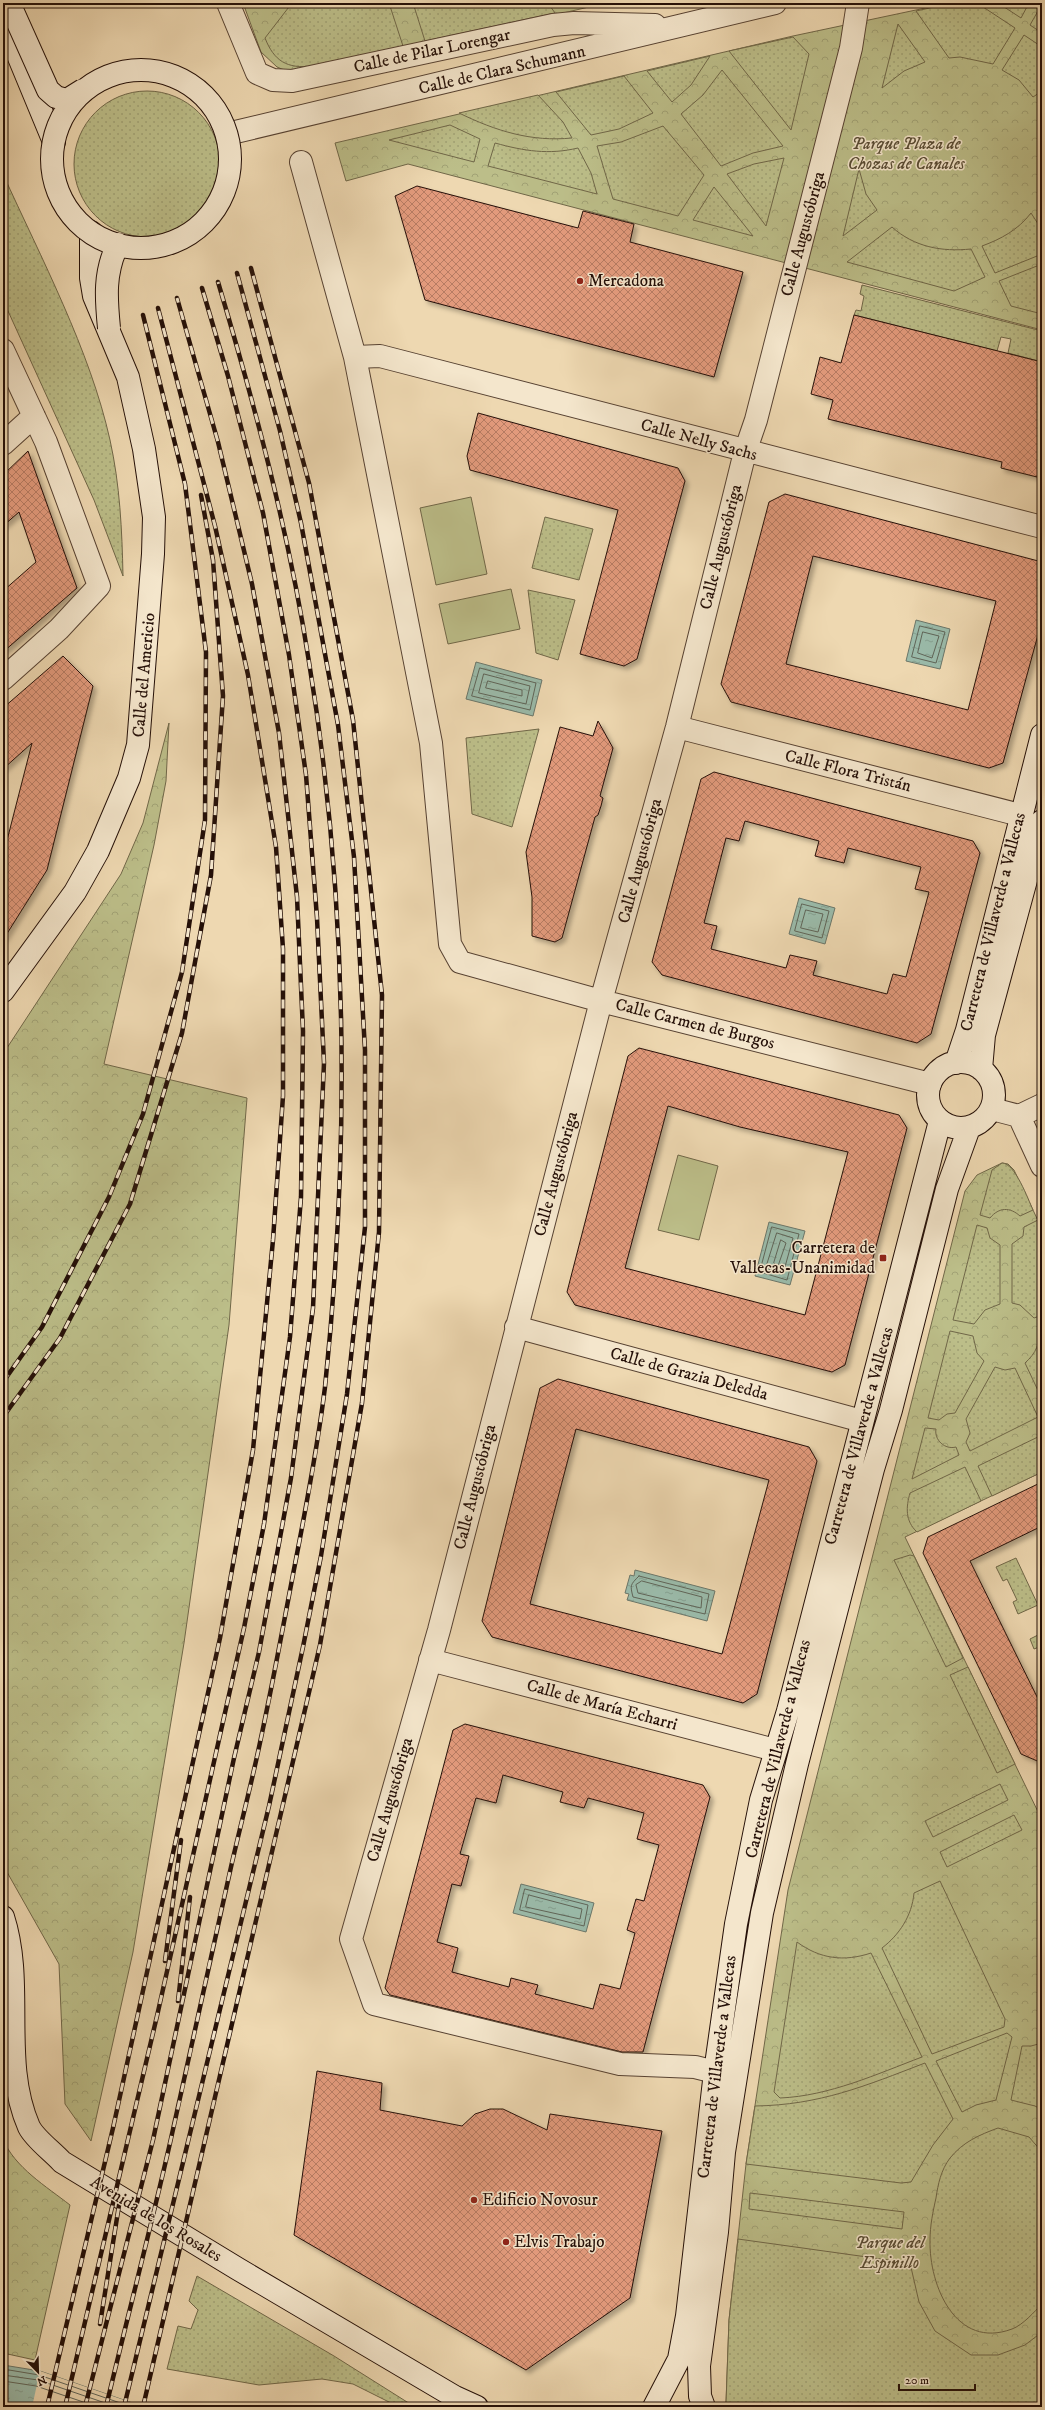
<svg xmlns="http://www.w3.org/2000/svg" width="1045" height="2410" viewBox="0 0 1045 2410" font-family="'IM FELL DW Pica',serif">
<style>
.grass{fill:#bcbe89;stroke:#706748}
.park{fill:url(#park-crowns);stroke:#706748}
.garden{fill:url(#garden-dots);stroke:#706748}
.water{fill:url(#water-ripples);stroke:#6b7669}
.pier{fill:#eed8b1}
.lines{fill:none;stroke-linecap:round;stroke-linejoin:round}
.shore{stroke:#606558;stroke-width:1}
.building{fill:url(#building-cross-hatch);stroke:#251008;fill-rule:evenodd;filter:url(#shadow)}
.street-casing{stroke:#574232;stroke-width:24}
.secondary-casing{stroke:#251008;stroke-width:24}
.street{stroke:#f4e6cc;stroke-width:22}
.secondary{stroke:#f4e6cc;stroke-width:22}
.rail-casing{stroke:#251008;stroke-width:4.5}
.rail{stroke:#f4e6cc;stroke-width:3;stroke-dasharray:9;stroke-linecap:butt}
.secondary-bridge-casing{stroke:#251008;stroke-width:24;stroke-linecap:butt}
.secondary-bridge{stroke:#f4e6cc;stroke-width:22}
.poi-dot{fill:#8f2418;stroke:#f4e6cc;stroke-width:1.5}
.labels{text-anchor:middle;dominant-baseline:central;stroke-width:3;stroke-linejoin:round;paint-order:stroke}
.street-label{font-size:17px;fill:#251008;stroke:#f4e6cc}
.park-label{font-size:17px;font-style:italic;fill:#5a4d35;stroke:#f4e6cc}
.poi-label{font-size:17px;fill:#251008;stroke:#f4e6cc;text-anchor:start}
</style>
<defs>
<pattern id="park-crowns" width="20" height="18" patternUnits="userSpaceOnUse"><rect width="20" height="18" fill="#bcbe89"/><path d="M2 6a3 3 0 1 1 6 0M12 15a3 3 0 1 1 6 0" fill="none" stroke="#a1a275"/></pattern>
<pattern id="garden-dots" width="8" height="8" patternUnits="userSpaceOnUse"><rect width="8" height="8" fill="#bcbe89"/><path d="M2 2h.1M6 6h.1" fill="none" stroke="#a1a275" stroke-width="1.8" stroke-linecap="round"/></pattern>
<pattern id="water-ripples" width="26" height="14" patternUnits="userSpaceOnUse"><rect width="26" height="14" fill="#9abaa9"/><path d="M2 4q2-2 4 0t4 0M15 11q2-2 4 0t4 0" fill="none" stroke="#859f90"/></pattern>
<pattern id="building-cross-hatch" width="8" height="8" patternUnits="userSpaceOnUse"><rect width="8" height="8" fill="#e29a7c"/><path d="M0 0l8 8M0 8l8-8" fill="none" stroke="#b77c64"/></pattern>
<filter id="shadow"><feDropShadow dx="3.5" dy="3.5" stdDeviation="2" flood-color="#0004"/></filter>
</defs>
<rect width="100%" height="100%" fill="#eed8b1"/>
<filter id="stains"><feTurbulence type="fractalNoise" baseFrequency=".005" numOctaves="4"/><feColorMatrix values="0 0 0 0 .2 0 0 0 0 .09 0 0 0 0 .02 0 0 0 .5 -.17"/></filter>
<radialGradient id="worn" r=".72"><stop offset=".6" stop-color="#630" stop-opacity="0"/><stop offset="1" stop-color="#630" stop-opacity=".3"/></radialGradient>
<path class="grass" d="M 471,497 L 487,574 L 436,585 L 420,508 Z
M 511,589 L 520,629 L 448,644 L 439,604 Z
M 678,1155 L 718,1166 L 699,1240 L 658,1230 Z"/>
<path class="park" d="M 243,3 L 606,3 L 353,62 L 289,72 L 277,67 L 261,52 Z
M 949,3 L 1042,3 L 1042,330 L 408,164 L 346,181 L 335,143 L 793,36 Z
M 169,723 L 166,781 L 154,845 L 104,1064 L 247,1098 L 229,1325 L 184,1643 L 133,1952 L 91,2141 L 65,2104 L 59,1964 L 3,1865 L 3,1054 L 121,874 L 143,823 Z
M 1002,1163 L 1008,1164 L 1014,1170 L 1042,1229 L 1042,1472 L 905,1537 L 1042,1820 L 1042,2407 L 729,2407 L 726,2403 L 729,2320 L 746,2164 L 788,1890 L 965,1191 L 977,1175 Z
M 3,2139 C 14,2167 47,2187 70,2205 L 35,2360 L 3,2353 Z"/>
<path class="garden" d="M 292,3 L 389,3 L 403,46 L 312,66 C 287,69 274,61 265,38 Z
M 413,3 L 548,3 L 555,13 L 425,41 Z
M 952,3 L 977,3 L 1015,28 L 993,64 L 960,57 L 949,58 L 916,11 Z
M 998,3 L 1029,3 L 1021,18 Z
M 1042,4 L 1042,33 L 1030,25 Z
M 898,24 L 925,62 L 904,71 L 882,88 Z
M 1024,35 L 1042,47 L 1042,91 L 1033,97 L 1019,80 L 1002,70 Z
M 793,37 L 809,54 L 791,130 L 729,51 Z
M 710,56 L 691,85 L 672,102 L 647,71 Z
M 722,70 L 783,146 L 753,153 L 721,166 L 681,114 L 703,95 Z
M 624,76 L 653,113 L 619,129 L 591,135 L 556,92 Z
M74 164a73 73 0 1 1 146 0a73 73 0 1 1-146 0Z
M 538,95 L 563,122 L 572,138 C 531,142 496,131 459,113 Z
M 450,125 L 480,139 L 474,162 L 389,140 Z
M 663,126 L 704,175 L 678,216 L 613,199 L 597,146 L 621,142 Z
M 495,143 C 524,151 549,155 578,148 L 591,173 L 597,194 L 488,166 Z
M 784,158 L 766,226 L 727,174 L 754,164 Z
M 859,169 L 866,194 L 877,210 L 843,236 Z
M 3,174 C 41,258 90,350 110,440 C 120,485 122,530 123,576 L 94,500 L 3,300 Z
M 714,187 L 753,236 L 693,220 Z
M 1031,213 L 1042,230 L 1042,254 L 995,273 L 982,246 C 1001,239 1018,230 1031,213 Z
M 892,227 C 914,247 942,252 971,249 L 985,277 L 954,291 L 847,262 Z
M 1042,264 L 1042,314 L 1011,306 L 999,281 Z
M 862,285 L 1042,331 L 1042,362 L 1008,353 L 1011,339 L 1001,337 L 997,351 L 854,315 L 856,310 L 861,311 L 864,296 L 860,294 Z
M 545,517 L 593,529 L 579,580 L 532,568 Z
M 528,590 L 575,600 L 558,660 L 536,653 Z
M 539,729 L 512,827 L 472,814 L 466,738 Z
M 1002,1163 C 1015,1163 1028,1199 1033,1210 L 1020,1216 C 1010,1207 999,1207 990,1218 L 980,1215 L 992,1170 Z
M 1038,1220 L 1042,1229 L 1042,1315 L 1034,1318 L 1020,1305 L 1012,1303 L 1012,1244 L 1023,1236 L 1024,1227 Z
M 977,1225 L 987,1228 L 990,1238 L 1000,1245 L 1000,1304 L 985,1310 L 974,1324 L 953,1320 Z
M 1042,1326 L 1042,1399 L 1025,1363 C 1036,1353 1041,1343 1038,1328 Z
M 950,1331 L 973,1336 L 977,1353 L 984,1361 L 955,1413 L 947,1414 L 939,1420 L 928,1418 Z
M 995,1367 L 1005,1370 L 1015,1368 L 1038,1417 L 970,1451 L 966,1442 L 970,1433 L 966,1419 Z
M 925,1428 L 936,1429 C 934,1440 945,1450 956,1447 L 959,1455 L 912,1479 Z
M 1042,1435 L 1042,1472 L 992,1496 L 978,1466 Z
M 965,1467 L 981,1501 L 917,1532 C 905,1521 906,1507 910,1493 Z
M 910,1555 L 914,1556 L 963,1658 L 946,1667 L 894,1560 Z
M 1016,1558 L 1038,1605 L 1018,1614 L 1013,1602 L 1017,1600 L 1007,1579 L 1003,1581 L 996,1567 Z
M 1042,1633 L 1042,1654 L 1039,1647 L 1034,1649 L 1030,1639 Z
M 968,1667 L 1015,1764 L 997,1773 L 950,1675 Z
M 1000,1784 L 1008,1800 L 933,1837 L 925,1821 Z
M 1014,1815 L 1022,1830 L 947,1867 L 940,1852 Z
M 940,1881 L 1005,2019 L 1004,2027 L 932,2054 L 882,1948 C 899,1935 912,1916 914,1893 Z
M 797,1942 C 820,1959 844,1962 871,1953 L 922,2057 C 877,2074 829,2096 780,2098 L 774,2092 Z
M 1007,2033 L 1012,2037 L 996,2100 L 976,2105 L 962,2112 L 936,2061 Z
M 1042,2043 L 1042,2110 L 1035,2106 L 1011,2100 L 1022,2046 L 1031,2046 Z
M 925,2063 L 953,2119 L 933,2145 L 911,2182 L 901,2183 L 746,2164 L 755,2106 C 820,2105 865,2086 925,2063 Z
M 998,2128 L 1029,2137 L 1042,2152 L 1042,2304 C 1034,2312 1023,2325 1012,2329 C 956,2350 929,2286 930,2240 C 930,2226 933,2211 936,2198 C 938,2184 941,2170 950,2158 C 963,2142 979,2135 998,2128 Z
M 750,2193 L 904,2212 L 902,2229 L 749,2209 Z
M 738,2239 L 910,2263 L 919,2302 L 935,2331 L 971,2355 L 998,2355 L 1025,2345 L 1042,2332 L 1042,2407 L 729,2407 L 726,2403 L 729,2320 Z
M 197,2276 L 334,2356 L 415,2407 L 399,2407 L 353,2384 L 322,2379 L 259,2385 L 167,2369 L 178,2326 L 191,2329 L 198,2310 L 189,2301 Z"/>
<path class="water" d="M 916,620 L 950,629 L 940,669 L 906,661 Z
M 476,662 L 542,680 L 533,716 L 466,699 Z
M 799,898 L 835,908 L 825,944 L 789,934 Z
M 769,1222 L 805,1231 L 790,1285 L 755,1276 Z
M 635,1570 L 715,1591 L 707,1621 L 627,1600 L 629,1594 L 625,1593 L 630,1575 L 634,1576 Z
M 521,1884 L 594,1903 L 586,1932 L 513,1913 Z
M 3,2365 L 40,2371 L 144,2407 L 3,2407 Z"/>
<path class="pier" d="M 40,2371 L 144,2407 L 32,2407 Z"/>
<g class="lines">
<path class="shore" d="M 920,626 L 945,632 L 936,663 L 912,657 Z
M 923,632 L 939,636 L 932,658 L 918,653 Z
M 480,668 L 536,683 L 530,710 L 472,696 Z
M 484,674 L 530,686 L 526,704 L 479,693 Z
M 488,681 L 522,690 L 522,696 L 486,688 Z
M 802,904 L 829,911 L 822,938 L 795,931 Z
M 806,910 L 823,914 L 818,932 L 801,928 Z
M 772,1227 L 799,1234 L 787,1280 L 760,1272 Z
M 777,1233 L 793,1238 L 783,1274 L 766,1268 Z
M 781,1240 L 786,1243 L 778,1266 L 774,1263 Z
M 639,1576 L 709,1594 L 705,1614 L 633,1597 C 630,1585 630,1585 639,1576 Z
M 642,1581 L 702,1597 L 701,1608 L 638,1593 L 636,1585 Z
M 525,1889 L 588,1905 L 584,1926 L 520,1910 Z
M 529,1895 L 582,1909 L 580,1919 L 526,1907 Z
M 3,2369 L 39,2375 L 132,2407
M 3,2375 L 38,2380 L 117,2407
M 3,2381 L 36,2386 L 98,2407"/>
</g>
<path class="building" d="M 417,186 L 578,228 L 583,211 L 634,224 L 630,242 L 743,272 L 714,377 L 425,300 L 395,196 Z
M 854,315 L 1042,362 L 1042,455 L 1037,477 L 1001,468 L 1002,462 L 828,419 L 833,400 L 811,394 L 820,357 L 841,363 Z
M 478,413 L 678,468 L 685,481 L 637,659 L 624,666 L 580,654 L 618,510 L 470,470 L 467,456 Z
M 28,451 L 77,588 L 3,652 L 3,591 L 36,562 L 19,512 L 3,526 L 3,475 Z
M 785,494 L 1042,562 L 1042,620 L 1003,763 L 989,768 L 731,702 L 721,684 L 769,502 ZM 813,556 L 996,601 L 968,710 L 786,664 Z
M 63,656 L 93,686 L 47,870 L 3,940 L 3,856 L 32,743 L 3,769 L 3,708 Z
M 598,721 L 613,748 L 600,796 L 603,798 L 601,806 L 598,815 L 595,817 L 562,938 L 555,942 L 532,936 L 532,897 L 526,852 L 560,727 L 593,736 Z
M 714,772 L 973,841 L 980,853 L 931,1034 L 917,1043 L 662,975 L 652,962 L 701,779 ZM 745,821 L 819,841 L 815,856 L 844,863 L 848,848 L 921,867 L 915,889 L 929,892 L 906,977 L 893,974 L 887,994 L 813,975 L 817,961 L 790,955 L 786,968 L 711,949 L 717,926 L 704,923 L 726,838 L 739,841 Z
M 639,1048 L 899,1115 L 907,1128 L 845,1365 L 832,1372 L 575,1305 L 567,1292 L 628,1056 ZM 668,1106 L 740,1127 L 848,1152 L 805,1315 L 625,1268 Z
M 558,1379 L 809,1447 L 817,1461 L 757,1694 L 743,1703 L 492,1637 L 482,1621 L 540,1388 ZM 576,1429 L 769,1480 L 722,1654 L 530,1604 Z
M 1042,1482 L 1042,1526 L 970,1561 L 1042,1707 L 1042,1763 L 1021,1754 L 923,1553 L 928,1537 Z
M 465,1724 L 703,1785 L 710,1797 L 643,2052 L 622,2052 L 390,1995 L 385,1988 L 453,1730 ZM 503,1775 L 563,1792 L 560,1802 L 584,1808 L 588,1798 L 644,1813 L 637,1839 L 659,1845 L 644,1901 L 636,1899 L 627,1930 L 635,1933 L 620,1989 L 600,1984 L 593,2009 L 535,1994 L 538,1985 L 511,1978 L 509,1987 L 452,1972 L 458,1948 L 437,1942 L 452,1884 L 461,1886 L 469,1856 L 460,1854 L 476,1798 L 496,1803 Z
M 317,2071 L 382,2083 L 380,2110 L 462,2126 L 475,2114 L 490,2109 L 503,2109 L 547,2130 L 550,2114 L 662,2131 L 630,2298 L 526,2370 L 294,2235 Z"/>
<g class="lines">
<defs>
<path id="street" d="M 228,3 L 257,73 L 273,80 L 292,81 L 553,25 L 574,23 L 655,25
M 227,134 L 775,3
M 301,162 L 355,357 L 431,743 L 450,944 L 460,962 L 601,1001 L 930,1084
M 3,350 L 46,442 L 99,586 L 59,629 L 3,679
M 355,357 L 380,356 L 1042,527
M 3,444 L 34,416
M 677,727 L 1020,815
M 992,1109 L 1019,1116 L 1042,1105
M 1019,1116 L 1042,1166
M 516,1327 L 862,1421
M 430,1660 L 775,1750
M 715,2072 L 695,2067 L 620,2064 L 374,2004 L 351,1939 L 439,1630 L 601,1001 L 677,727 L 745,452 L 756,420 L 851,48 L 858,3"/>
<path id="secondary" d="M 3,19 L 54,142
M 3,991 L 75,892 L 98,851 L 129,778 L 138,745 L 153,554 L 154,517 L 144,449 L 128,377 L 94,296 L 91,278 L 91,232
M928 1095a33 33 0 1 1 66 0a33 33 0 1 1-66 0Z
M 956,1063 L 967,1030 L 1042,735
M 981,1069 L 984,1035 L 1042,821
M 3,1917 C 25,1985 0,2061 29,2127 C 35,2139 52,2151 62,2162 L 238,2269 L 455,2397 L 477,2407
M 654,2407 L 679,2359 L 687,2316 L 715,2072 L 736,1924 L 761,1800 L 788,1711 L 940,1121
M 704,2407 L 700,2396 L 699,2366 L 717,2232 L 724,2152 L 762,1913 L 797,1764 L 873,1469 L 891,1410 L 947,1189 L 969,1128"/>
</defs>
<use href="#street" class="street-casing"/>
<use href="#secondary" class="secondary-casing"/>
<use href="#street" class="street"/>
<use href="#secondary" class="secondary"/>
<defs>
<path id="rail" d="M 3,1382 L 42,1327 L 109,1197 L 143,1114 L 182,972 L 205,820 L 206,652 L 185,484 L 143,315
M 3,1417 L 60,1338 L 130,1204 L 182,1033 L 211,875 L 223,696 L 213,560 L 201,495
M 165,1961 L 181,1840
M 178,2001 L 190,1897
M 100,2324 L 120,2199
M 47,2407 L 113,2128 L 220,1638 L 253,1450 L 273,1240 L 283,1096 L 283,949 L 276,847 L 248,675 L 215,526 L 158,308
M 65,2407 L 157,2016 L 244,1628 L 264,1524 L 290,1337 L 301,1197 L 303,1031 L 297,897 L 279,733 L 252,584 L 218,442 L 177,298
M 85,2407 L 153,2140 L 234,1758 L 259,1652 L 291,1478 L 313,1308 L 324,1063 L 317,918 L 306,775 L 289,655 L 263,513 L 228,376 L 202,288
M 106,2407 C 127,2319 150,2231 170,2143 C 191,2051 210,1959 231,1867 C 239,1832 248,1797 256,1761 C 271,1694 283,1626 296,1559 C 307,1502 318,1445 325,1387 C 350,1147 348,900 309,662 C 289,533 255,406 218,282
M 124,2407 L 269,1806 L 303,1647 L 321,1556 L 347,1394 L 365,1227 L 365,1050 L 354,857 L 338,725 L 301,523 L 280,431 L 237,273
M 143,2407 L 320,1645 L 362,1403 L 379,1232 L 382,995 L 353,720 L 309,483 L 251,268"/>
</defs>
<use href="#rail" class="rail-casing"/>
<use href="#rail" class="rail"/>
<defs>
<path id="secondary-bridge" d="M 9,3 L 48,90 L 56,97 L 67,100 L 83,90
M52 159a89 89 0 1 1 178 0a89 89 0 1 1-178 0Z
M 109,328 C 106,298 104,272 118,244"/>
</defs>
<use href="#secondary-bridge" class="secondary-bridge-casing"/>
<use href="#secondary-bridge" class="secondary-bridge"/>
</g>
<g class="poi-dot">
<circle cx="580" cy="281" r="4"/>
<rect x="879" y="1254" width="8" height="8" rx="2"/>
<circle cx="474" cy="2200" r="4"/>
<circle cx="506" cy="2242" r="4"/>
</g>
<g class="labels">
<g class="street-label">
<text transform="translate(432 51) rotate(-12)">Calle de Pilar Lorengar</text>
<text transform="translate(502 70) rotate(-13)">Calle de Clara Schumann</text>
<text transform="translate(803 234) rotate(-75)">Calle Augustóbriga</text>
<text transform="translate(699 440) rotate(15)">Calle Nelly Sachs</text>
<text transform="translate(721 547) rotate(-76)">Calle Augustóbriga</text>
<text transform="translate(144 675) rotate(-85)">Calle del Americio</text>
<text transform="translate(848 771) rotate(14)">Calle Flora Tristán</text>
<text transform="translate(640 861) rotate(-75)">Calle Augustóbriga</text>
<text transform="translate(993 922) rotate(-76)">Carretera de Villaverde a Vallecas</text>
<text transform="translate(695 1024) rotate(14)">Calle Carmen de Burgos</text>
<text transform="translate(556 1174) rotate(-75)">Calle Augustóbriga</text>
<text transform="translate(689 1374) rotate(15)">Calle de Grazia Deledda</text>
<text transform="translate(859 1436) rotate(-75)">Carretera de Villaverde a Vallecas</text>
<text transform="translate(475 1487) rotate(-76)">Calle Augustóbriga</text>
<text transform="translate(602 1705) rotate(15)">Calle de María Echarri</text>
<text transform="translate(778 1749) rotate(-76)">Carretera de Villaverde a Vallecas</text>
<text transform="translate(390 1800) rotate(-74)">Calle Augustóbriga</text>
<text transform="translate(717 2067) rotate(-83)">Carretera de Villaverde a Vallecas</text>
<text transform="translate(156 2219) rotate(31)">Avenida de los Rosales</text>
</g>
<g class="park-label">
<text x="906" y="144">Parque Plaza de<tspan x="906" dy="20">Chozas de Canales</tspan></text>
<text x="890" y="2243">Parque del<tspan x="890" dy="20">Espinillo</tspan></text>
</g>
<g class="poi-label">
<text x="588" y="281">Mercadona</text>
<text x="875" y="1248" text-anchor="end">Carretera de<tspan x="875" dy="20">Vallecas-Unanimidad</tspan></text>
<text x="482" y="2200">Edificio Novosur</text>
<text x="514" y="2242">Elvis Trabajo</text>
</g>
</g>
<rect width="1045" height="2410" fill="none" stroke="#eed8b1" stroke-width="16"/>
<rect x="4" y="4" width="1037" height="2402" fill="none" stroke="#251008" stroke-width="2"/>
<rect x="8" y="8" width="1029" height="2394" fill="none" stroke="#251008"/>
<g transform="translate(38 2372) rotate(157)" stroke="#f4e6cc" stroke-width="3" paint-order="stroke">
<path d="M0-3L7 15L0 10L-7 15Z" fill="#251008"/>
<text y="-6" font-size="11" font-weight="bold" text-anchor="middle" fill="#251008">N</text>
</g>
<path d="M899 2384v6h76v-6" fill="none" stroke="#251008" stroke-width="2"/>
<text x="905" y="2384" font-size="12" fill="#251008" stroke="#f4e6cc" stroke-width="3" paint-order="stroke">20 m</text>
<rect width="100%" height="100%" filter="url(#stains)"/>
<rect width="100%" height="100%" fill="url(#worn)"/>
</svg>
